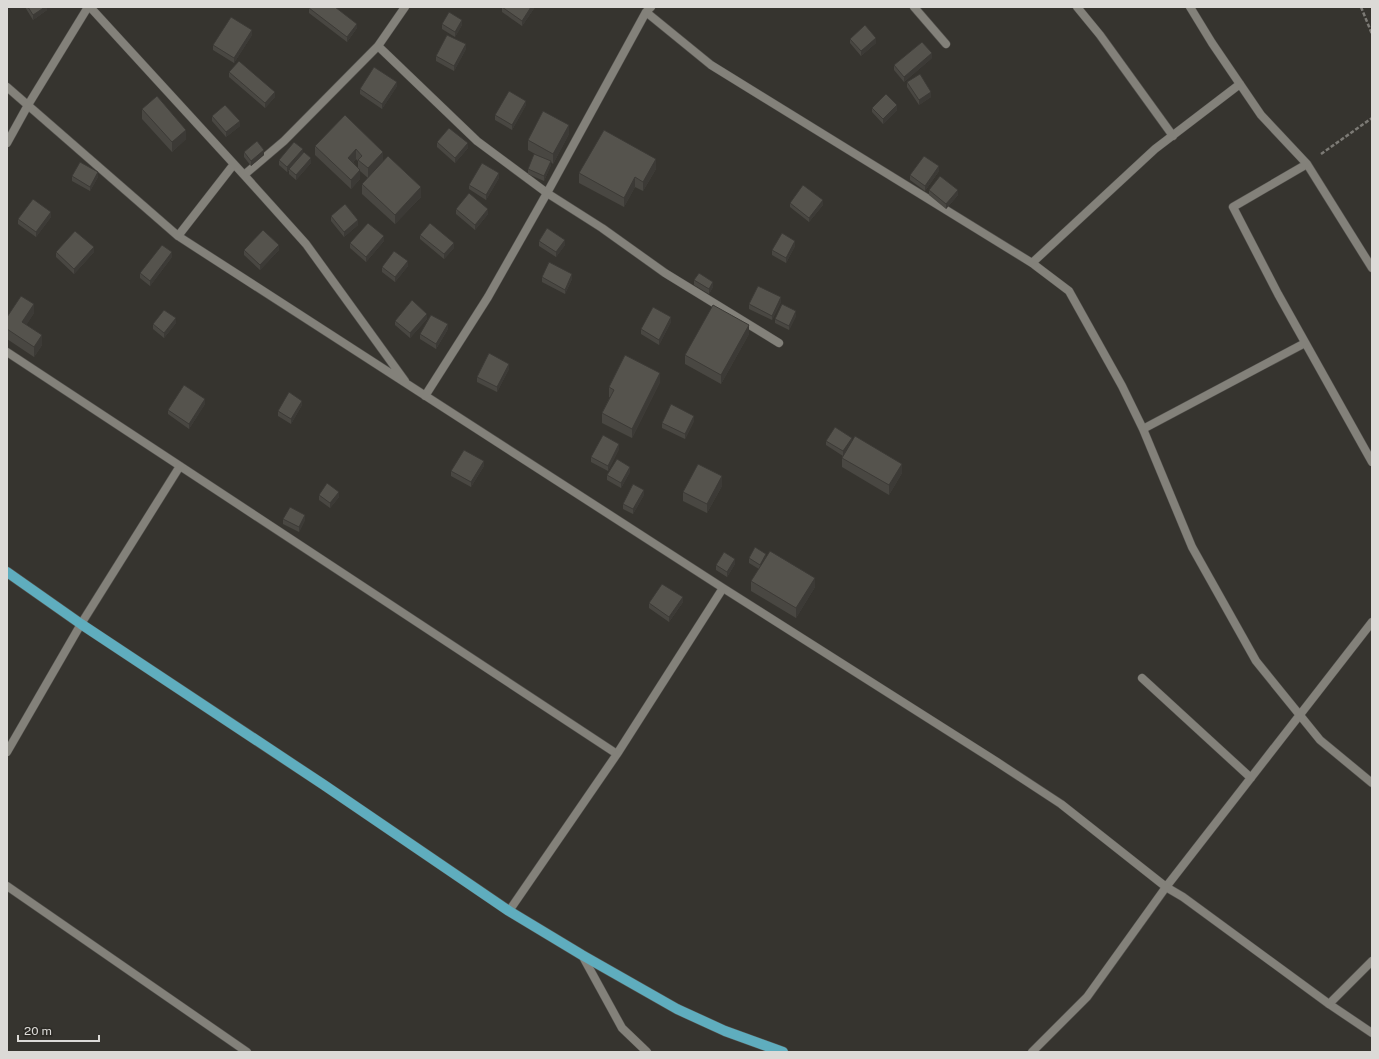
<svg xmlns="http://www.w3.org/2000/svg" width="1379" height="1059" viewBox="0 0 1379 1059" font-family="'Public Sans',sans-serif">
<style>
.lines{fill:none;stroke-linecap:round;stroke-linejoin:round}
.lane-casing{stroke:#53514d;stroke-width:9}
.street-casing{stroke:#53514d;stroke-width:9}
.primary-casing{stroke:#53514d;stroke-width:11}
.path{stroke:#7c7a75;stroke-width:2.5;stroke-dasharray:4 2;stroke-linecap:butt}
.lane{stroke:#83817a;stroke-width:8}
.street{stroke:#83817a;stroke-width:8}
.primary{stroke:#5fadbe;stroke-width:10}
.wall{fill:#494742;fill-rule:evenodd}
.shaded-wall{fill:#3c3a36}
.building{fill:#55534d;stroke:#3c3a36}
</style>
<rect width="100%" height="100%" fill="#36342f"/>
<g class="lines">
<defs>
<path id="lane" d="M 1329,1004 L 1372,961"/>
<path id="street" d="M 90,7 L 244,175 L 306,244 L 405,381
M 914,7 L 946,44
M 1077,7 L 1100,35 L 1173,136
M 1190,7 L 1212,43 L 1261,115 L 1307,164 L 1372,268
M 646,12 L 711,65 L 1032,263 L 1069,291 L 1122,386 L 1143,429 L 1192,547 L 1256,661 L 1320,740 L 1372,783
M 378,46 L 477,141 L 547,193 L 602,228 L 665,273 L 779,343
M 7,87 L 178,236 L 723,588 L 997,762 L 1061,804 L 1166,887 L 1183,897 L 1329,1004 L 1372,1033
M 7,143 L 28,105 L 88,7
M 1307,164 L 1233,207 L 1278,294 L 1372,462
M 244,175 L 284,141 L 378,46 L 405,7
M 178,236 L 234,164
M 1032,263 L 1155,149 L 1240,84
M 7,352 L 617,754
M 425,396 L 488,297 L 547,193 L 646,12 L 651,7
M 1143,429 L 1305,343
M 1142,678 L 1251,778
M 7,752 L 81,624 L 180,466
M 7,886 L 247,1052
M 509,911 L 617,754 L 723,588
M 582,955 L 622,1028 L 647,1052
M 1032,1052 L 1087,997 L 1166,887 L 1372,622"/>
<path id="primary" d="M 7,572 L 81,624 L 324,785 L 509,911 L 582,955 L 677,1009 L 725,1031 L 783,1052"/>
</defs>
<use href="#lane" class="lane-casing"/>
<use href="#street" class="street-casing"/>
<use href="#primary" class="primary-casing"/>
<path class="path" d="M 1361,7 L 1372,34
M 1321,154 L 1372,118"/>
<use href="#lane" class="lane"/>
<use href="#street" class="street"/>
<use href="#primary" class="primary"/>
</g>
<path class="wall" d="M 25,7 L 47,7 L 47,10 L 33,20 Z
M 502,7 L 535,7 L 522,26 L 502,12 Z
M 309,8 L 357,28 L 347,42 L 309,13 Z
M 442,24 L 462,25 L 455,37 L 442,29 Z
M 252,35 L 234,63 L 213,50 L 213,45 Z
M 850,39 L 876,43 L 861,56 L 850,43 Z
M 466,49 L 454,71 L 436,61 L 436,56 Z
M 932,58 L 904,82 L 894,70 L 894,65 Z
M 229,72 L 275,97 L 265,108 L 229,77 Z
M 907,82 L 931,97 L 919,105 L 907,87 Z
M 397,86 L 382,109 L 360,94 L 360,89 Z
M 526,105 L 512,130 L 495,120 L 495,115 Z
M 872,108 L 897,110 L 883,124 L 872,112 Z
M 142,109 L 186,139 L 172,152 L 142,119 Z
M 212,116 L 240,126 L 226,137 L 212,121 Z
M 569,134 L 553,164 L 551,162 L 551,165 L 544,181 L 528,174 L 528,169 L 535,154 L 528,150 L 528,140 Z
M 437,142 L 468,148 L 455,163 L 437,147 Z
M 315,146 L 383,152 L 368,178 L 360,171 L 360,179 L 351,189 L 315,155 ZM 356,159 L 358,161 L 358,168 L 353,162 Z
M 244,152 L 264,155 L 251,166 L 244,157 Z
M 303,153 L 311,163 L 296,180 L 289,174 L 289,170 L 287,172 L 279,165 L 279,160 Z
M 656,169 L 643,191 L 635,187 L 624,207 L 579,183 L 579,173 Z
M 939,171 L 925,191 L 910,180 L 910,175 Z
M 72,176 L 98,177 L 90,191 L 72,181 Z
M 499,178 L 486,200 L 469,189 L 469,185 Z
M 362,184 L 421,197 L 395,224 L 362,194 Z
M 929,190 L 958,195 L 946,209 L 929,195 Z
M 790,203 L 823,205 L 809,222 L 790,207 Z
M 456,209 L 488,214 L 475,230 L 456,214 Z
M 331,216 L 358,225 L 344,237 L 331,221 Z
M 51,217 L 36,237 L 18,224 L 18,219 Z
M 420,235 L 454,248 L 444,259 L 420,239 Z
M 384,241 L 366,262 L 350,248 L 350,243 Z
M 539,241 L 565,245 L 556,257 L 539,246 Z
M 795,246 L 786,263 L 772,255 L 772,250 Z
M 244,250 L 279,250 L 260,270 L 244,255 Z
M 56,252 L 94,252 L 74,274 L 56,257 Z
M 172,257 L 150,286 L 140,278 L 140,273 Z
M 408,266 L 395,282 L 382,272 L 382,267 Z
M 542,277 L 572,279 L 565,294 L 542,282 Z
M 694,280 L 713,287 L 709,294 L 694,285 Z
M 781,302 L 772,320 L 749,309 L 749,304 Z
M 34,313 L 26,325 L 42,345 L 34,357 L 7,339 L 7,317 Z
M 796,316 L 789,330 L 775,323 L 775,319 Z
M 427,319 L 410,338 L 395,325 L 395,321 Z
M 671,322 L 659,345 L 641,334 L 641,329 Z
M 176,323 L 164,338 L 153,329 L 153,324 Z
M 448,329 L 436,349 L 420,339 L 420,334 Z
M 749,334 L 721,384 L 685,364 L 685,355 Z
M 509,369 L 497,392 L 477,382 L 477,377 Z
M 660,382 L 632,438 L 602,423 L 602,413 L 610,397 L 609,397 L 609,387 Z
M 205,404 L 189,429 L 168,414 L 168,410 Z
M 302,405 L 291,424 L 278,416 L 278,411 Z
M 694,421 L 685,439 L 662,428 L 662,423 Z
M 826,441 L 852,442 L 902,473 L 889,495 L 842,467 L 842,458 L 843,456 L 826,445 Z
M 619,449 L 608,471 L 591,462 L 591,457 Z
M 484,466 L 471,487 L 451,476 L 451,471 Z
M 630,472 L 621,488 L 607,480 L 607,475 Z
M 722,486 L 707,513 L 683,501 L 683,492 Z
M 319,495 L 339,497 L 330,508 L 319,500 Z
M 644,495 L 633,514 L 623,509 L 623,504 Z
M 283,519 L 305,520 L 299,532 L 283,524 Z
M 749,558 L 766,558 L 815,587 L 796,618 L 751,591 L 751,581 L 759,569 L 749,563 Z
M 735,564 L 727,577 L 716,570 L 716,565 Z
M 683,602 L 669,622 L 649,608 L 649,603 Z"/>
<path class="shaded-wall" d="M 45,7 L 47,7 L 47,10 L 33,20 L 33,15 Z
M 531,7 L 535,7 L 522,26 L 522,21 Z
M 462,20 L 462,25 L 455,37 L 455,32 Z
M 357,24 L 357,28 L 347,42 L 347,37 Z
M 252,30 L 252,35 L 234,63 L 234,58 Z
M 876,38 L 876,43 L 861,56 L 861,51 Z
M 466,44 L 466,49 L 454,71 L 454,66 Z
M 932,53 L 932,58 L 904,82 L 904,77 Z
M 397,82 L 397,86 L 382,109 L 382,104 Z
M 275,92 L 275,97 L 265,108 L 265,103 Z
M 931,92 L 931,97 L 919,105 L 919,100 Z
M 526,101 L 526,105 L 512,130 L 512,125 Z
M 897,105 L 897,110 L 883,124 L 883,119 Z
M 240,121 L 240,126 L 226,137 L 226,132 Z
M 569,125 L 569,134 L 553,164 L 553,154 Z
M 186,130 L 186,139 L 172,152 L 172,142 Z
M 468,143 L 468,148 L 455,163 L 455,158 Z
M 303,149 L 303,154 L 287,172 L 287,167 Z
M 356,149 L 356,159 L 348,167 L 348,158 Z
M 264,150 L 264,155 L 251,166 L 251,161 Z
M 383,152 L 383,161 L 368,178 L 368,168 Z
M 311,158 L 311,163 L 296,180 L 296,175 Z
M 656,159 L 656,169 L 643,191 L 643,182 Z
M 551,161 L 551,165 L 544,181 L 544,176 Z
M 939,166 L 939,171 L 925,191 L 925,186 Z
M 360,170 L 360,179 L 351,189 L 351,180 Z
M 98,172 L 98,177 L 90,191 L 90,187 Z
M 499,173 L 499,178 L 486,200 L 486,195 Z
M 635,177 L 635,187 L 624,207 L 624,198 Z
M 421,187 L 421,197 L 395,224 L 395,215 Z
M 958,190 L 958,195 L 946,209 L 946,204 Z
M 823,200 L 823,205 L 809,222 L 809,218 Z
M 488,209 L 488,214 L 475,230 L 475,225 Z
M 51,212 L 51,217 L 36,237 L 36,232 Z
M 358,220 L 358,225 L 344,237 L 344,232 Z
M 384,236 L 384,241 L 366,262 L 366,257 Z
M 565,240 L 565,245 L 556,257 L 556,252 Z
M 795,241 L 795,246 L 786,263 L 786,258 Z
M 454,243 L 454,248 L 444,259 L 444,254 Z
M 279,245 L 279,250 L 260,270 L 260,265 Z
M 94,247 L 94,252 L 74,274 L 74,269 Z
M 172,252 L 172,257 L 150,286 L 150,281 Z
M 408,261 L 408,266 L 395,282 L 395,277 Z
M 572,274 L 572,279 L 565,294 L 565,290 Z
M 713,282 L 713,287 L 709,294 L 709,289 Z
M 781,297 L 781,302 L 772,320 L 772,316 Z
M 34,304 L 34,313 L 22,332 L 22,322 Z
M 796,311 L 796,316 L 789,330 L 789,326 Z
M 427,314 L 427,319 L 410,338 L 410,333 Z
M 671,317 L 671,322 L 659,345 L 659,340 Z
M 176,318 L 176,323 L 164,338 L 164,333 Z
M 448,324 L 448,329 L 436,349 L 436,344 Z
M 749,325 L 749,334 L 721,384 L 721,375 Z
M 42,335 L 42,345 L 34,357 L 34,347 Z
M 509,364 L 509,369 L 497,392 L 497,387 Z
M 660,373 L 660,382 L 632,438 L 632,429 Z
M 205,399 L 205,404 L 189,429 L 189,424 Z
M 302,401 L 302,405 L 291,424 L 291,419 Z
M 694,416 L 694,421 L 685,439 L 685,434 Z
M 852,438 L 852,443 L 843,456 L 843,451 Z
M 619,444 L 619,449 L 608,471 L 608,466 Z
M 484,461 L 484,466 L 471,487 L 471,482 Z
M 902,464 L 902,473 L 889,495 L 889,485 Z
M 630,467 L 630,472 L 621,488 L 621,483 Z
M 722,476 L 722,486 L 707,513 L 707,504 Z
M 644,490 L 644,495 L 633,514 L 633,509 Z
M 339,492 L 339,497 L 330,508 L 330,503 Z
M 305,515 L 305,520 L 299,532 L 299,527 Z
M 766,554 L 766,558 L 760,569 L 760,565 Z
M 735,559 L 735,564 L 727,577 L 727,572 Z
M 815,578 L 815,587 L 796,618 L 796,608 Z
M 683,597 L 683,602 L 669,622 L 669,617 Z"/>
<path class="building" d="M 28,7 L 45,7 L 33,15 Z
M 310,7 L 335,7 L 357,24 L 347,37 L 309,8 Z
M 502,7 L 531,7 L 522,21 Z
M 449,12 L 462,20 L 455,32 L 442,24 Z
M 231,17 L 252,30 L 234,58 L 213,45 Z
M 865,25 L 876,38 L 861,51 L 850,39 Z
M 447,35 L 466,44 L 454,66 L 436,56 Z
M 922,42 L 932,53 L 904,77 L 894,65 Z
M 239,61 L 275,92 L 265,103 L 229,72 Z
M 374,67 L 397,82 L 382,104 L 360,89 Z
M 920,74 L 931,92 L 919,100 L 907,82 Z
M 509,91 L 526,101 L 512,125 L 495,115 Z
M 886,94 L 897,105 L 883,119 L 872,108 Z
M 157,96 L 186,130 L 172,142 L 142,109 Z
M 225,105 L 240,121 L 226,132 L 212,116 Z
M 543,111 L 569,125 L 553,154 L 528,140 Z
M 345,115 L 383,152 L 368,168 L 358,160 L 362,156 L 356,149 L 348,158 L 360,170 L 351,180 L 315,146 Z
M 449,128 L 468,143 L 455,158 L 437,142 Z
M 604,130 L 656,159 L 643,182 L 635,177 L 624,198 L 579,173 Z
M 257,141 L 264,150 L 251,161 L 244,152 Z
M 294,142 L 303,149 L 287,167 L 279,160 Z
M 304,152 L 311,158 L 296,175 L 289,169 Z
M 534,154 L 551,161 L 544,176 L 528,169 Z
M 388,156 L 421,187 L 395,215 L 362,184 Z
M 924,156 L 939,166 L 925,186 L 910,175 Z
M 80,162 L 98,172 L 90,187 L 72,176 Z
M 482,163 L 499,173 L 486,195 L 469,185 Z
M 940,176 L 958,190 L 946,204 L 929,190 Z
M 803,185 L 823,200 L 809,218 L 790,203 Z
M 469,193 L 488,209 L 475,225 L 456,209 Z
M 33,199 L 51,212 L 36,232 L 18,219 Z
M 345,204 L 358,220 L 344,232 L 331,216 Z
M 368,223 L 384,236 L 366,257 L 350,243 Z
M 430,223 L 454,243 L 444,254 L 420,235 Z
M 547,228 L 565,240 L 556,252 L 539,241 Z
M 263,230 L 279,245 L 260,265 L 244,250 Z
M 75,231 L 94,247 L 74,269 L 56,252 Z
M 782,233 L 795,241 L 786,258 L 772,250 Z
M 162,245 L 172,252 L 150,281 L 140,273 Z
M 394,251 L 408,261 L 395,277 L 382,267 Z
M 549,262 L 572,274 L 565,290 L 542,277 Z
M 699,273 L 713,282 L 709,289 L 694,280 Z
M 758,286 L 781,297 L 772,316 L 749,304 Z
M 21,296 L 34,304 L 22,322 L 42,335 L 34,347 L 7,329 L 7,317 Z
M 412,300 L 427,314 L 410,333 L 395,321 Z
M 782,304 L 796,311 L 789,326 L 775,319 Z
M 713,305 L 749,325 L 721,375 L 685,355 Z
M 653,307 L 671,317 L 659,340 L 641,329 Z
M 164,310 L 176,318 L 164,333 L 153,324 Z
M 431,315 L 448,324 L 436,344 L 420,334 Z
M 489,353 L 509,364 L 497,387 L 477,377 Z
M 625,355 L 660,373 L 632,429 L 602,413 L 614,390 L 609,387 Z
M 184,385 L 205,399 L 189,424 L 168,410 Z
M 289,392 L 302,401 L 291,419 L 278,411 Z
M 671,404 L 694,416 L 685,434 L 662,423 Z
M 835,427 L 852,438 L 843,451 L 826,441 Z
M 603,435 L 619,444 L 608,466 L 591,457 Z
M 855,436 L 902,464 L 889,485 L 842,458 Z
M 464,450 L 484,461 L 471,482 L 451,471 Z
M 617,459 L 630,467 L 621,483 L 607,475 Z
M 698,464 L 722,476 L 707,504 L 683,492 Z
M 327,483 L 339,492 L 330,503 L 319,495 Z
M 633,484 L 644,490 L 633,509 L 623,504 Z
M 290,507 L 305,515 L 299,527 L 283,519 Z
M 755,547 L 766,554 L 760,565 L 749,558 Z
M 770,551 L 815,578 L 796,608 L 751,581 Z
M 724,552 L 735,559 L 727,572 L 716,565 Z
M 662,584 L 683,597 L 669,617 L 649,603 Z"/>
<rect width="1379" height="1059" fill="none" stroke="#dcdad7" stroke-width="16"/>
<path d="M18 1035v6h81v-6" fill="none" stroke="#dcdad7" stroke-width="2"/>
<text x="24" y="1035" font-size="12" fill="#dcdad7" stroke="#2c2a25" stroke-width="3" paint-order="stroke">20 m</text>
</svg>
